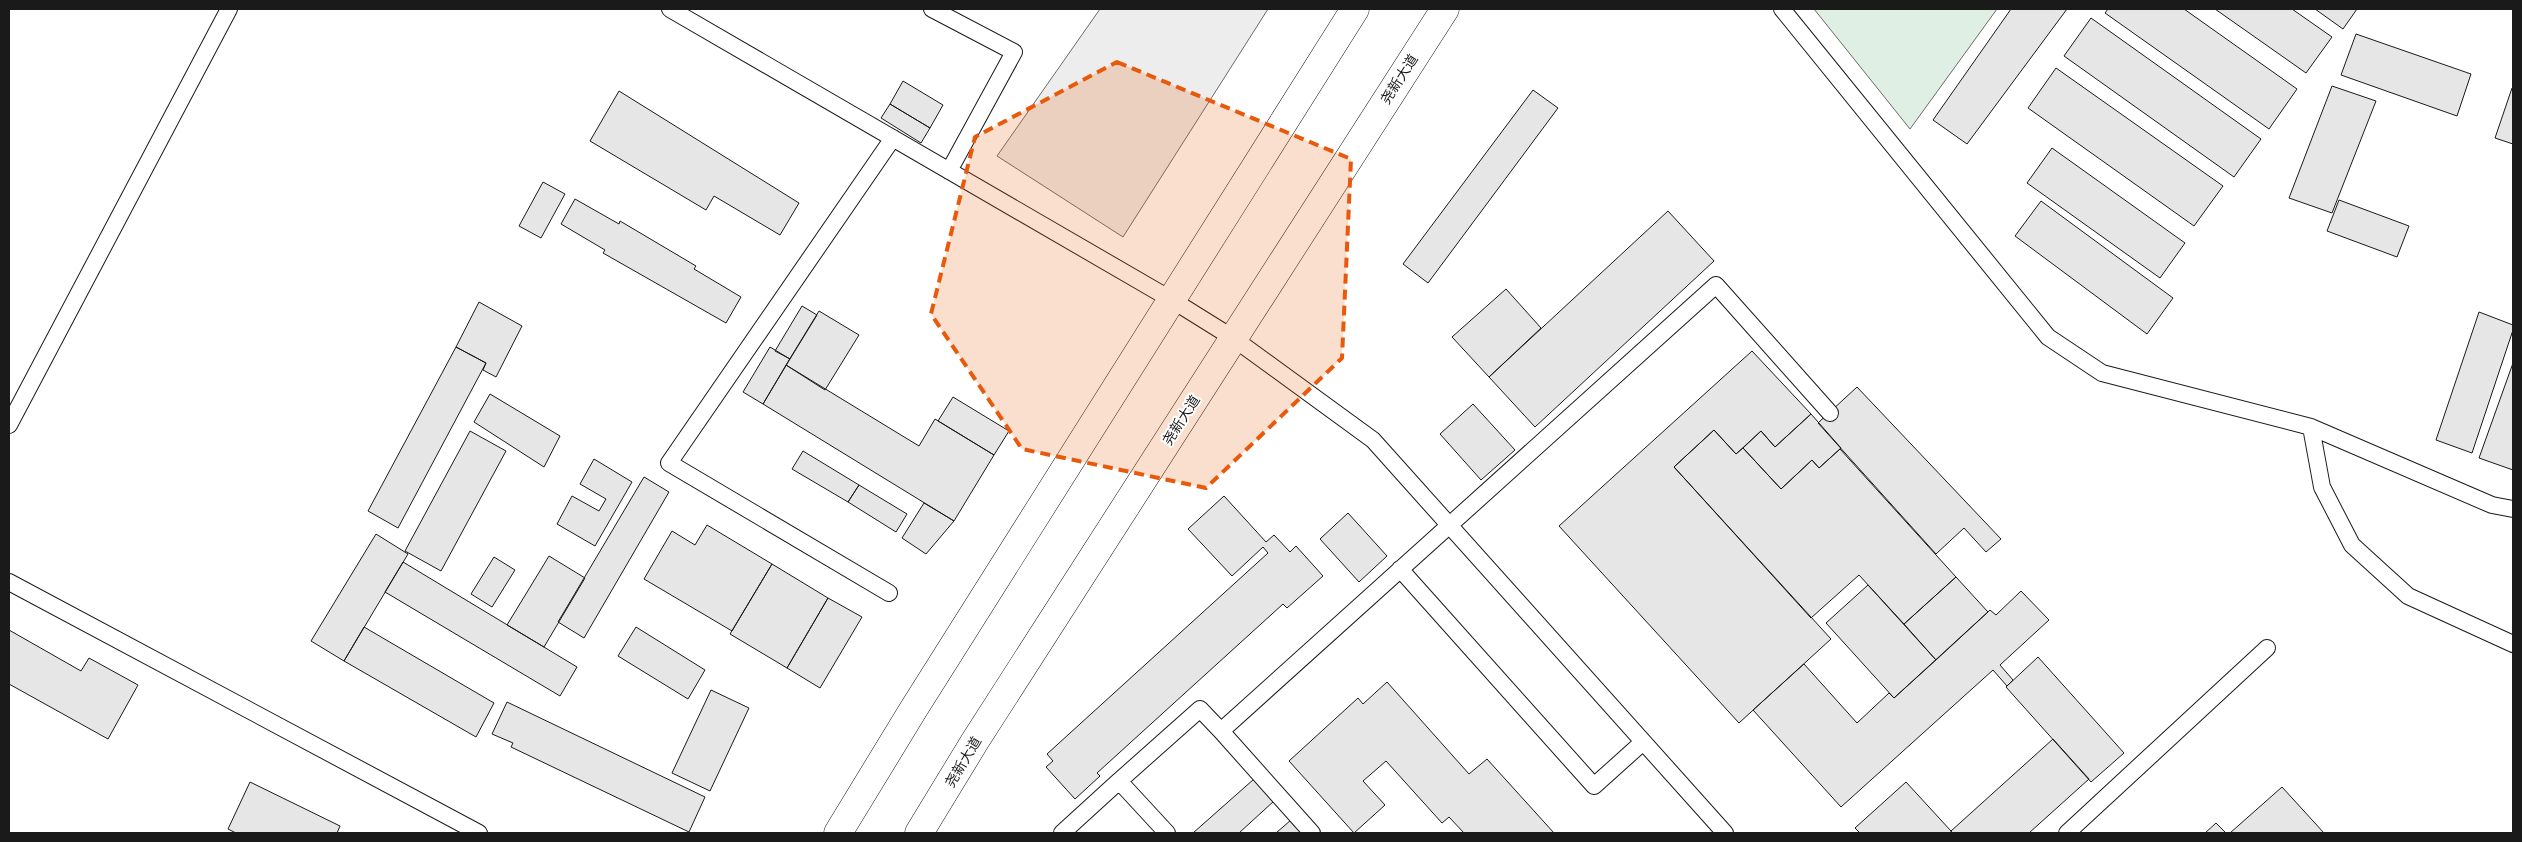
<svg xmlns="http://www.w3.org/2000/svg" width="2522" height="842" viewBox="0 0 2522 842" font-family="Jost,'Noto Sans SC',sans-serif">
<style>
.green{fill:#e0efe3;stroke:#6a6a6a}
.parking{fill:#ededed;stroke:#6a6a6a}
.building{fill:#e6e6e6;stroke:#1a1a1a}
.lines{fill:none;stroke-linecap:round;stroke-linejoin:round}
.lane-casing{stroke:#1a1a1a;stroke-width:18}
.primary-casing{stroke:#1a1a1a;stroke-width:29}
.lane{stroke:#fff;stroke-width:16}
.primary{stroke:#fff;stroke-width:28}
.marked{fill:#e8590c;fill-opacity:0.2;stroke:#e8590c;stroke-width:4;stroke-dasharray:10 6;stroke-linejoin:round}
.labels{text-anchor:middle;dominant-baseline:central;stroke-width:4;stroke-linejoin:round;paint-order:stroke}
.street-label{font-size:14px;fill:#1a1a1a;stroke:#fff}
</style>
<rect width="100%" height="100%" fill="#fff"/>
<path class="green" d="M 1814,9 L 1997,9 L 1910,129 Z"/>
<path class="parking" d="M 1100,9 L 1268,9 L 1123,237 L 997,156 Z"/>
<path class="building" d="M 2011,9 L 2067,9 L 1967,144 L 1933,120 Z
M 2108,9 L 2184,9 L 2297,89 L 2269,129 L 2105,13 Z
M 2215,9 L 2292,9 L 2332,37 L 2306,73 Z
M 2315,9 L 2357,9 L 2343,29 Z
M 2091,18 L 2261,139 L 2234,177 L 2064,56 Z
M 2356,34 L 2471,74 L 2457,116 L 2341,75 Z
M 2056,68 L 2223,186 L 2194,226 L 2028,108 Z
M 903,81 L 943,105 L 930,128 L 890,104 Z
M 2332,86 L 2376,101 L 2332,213 L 2289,198 Z
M 2512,88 L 2513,88 L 2513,144 L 2495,138 Z
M 1533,90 L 1558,108 L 1428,283 L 1403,264 Z
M 619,91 L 799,203 L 780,235 L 714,196 L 706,210 L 590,141 Z
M 890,104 L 930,128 L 921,143 L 881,118 Z
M 2052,148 L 2185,243 L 2160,278 L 2027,183 Z
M 543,182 L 565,194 L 541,238 L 519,226 Z
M 575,199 L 619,224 L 620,221 L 696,266 L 694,269 L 741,297 L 726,323 L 603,253 L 605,250 L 561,224 Z
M 2339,200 L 2409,226 L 2397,257 L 2327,231 Z
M 2041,201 L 2173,298 L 2147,334 L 2015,236 Z
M 1668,211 L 1714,261 L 1535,427 L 1489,377 Z
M 1506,289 L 1541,328 L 1489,377 L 1452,337 Z
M 479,302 L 522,326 L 496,377 L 483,370 L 486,363 L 456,347 Z
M 802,306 L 817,315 L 790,359 L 775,351 Z
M 819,311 L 859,335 L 825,390 L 786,365 Z
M 2479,312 L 2513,325 L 2513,330 L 2472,453 L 2436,440 Z
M 456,347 L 486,363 L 398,528 L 368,511 Z
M 770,347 L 790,359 L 763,404 L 743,392 Z
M 1752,351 L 1811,414 L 1775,447 L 1761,431 L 1736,454 L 1714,430 L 1674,467 L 1831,639 L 1739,723 L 1559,526 Z
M 2513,363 L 2513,470 L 2479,458 Z
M 786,365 L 919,446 L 935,419 L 994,455 L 954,521 L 763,404 Z
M 1857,387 L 2001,539 L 1986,552 L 1964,528 L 1936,554 L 1818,423 Z
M 490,394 L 560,436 L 544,467 L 474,422 Z
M 953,397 L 1009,431 L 994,455 L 938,421 Z
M 1473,404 L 1515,450 L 1481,480 L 1440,434 Z
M 1811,414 L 1841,448 L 1819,468 L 1812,460 L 1781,489 L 1743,448 L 1761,431 L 1775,447 Z
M 1714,430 L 1736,454 L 1743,448 L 1781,489 L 1812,460 L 1819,468 L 1840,449 L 1956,577 L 1904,624 L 1859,575 L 1811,618 L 1674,467 Z
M 470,431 L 506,451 L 441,571 L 405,551 Z
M 803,451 L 859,485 L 848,502 L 792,469 Z
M 594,459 L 632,482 L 595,546 L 557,524 L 572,496 L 599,511 L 606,499 L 580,484 Z
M 644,477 L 669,492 L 584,638 L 558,622 Z
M 859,485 L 907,514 L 896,532 L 848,502 Z
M 1224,496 L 1266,542 L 1274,535 L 1290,552 L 1296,546 L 1323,576 L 1287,608 L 1283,604 L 1097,773 L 1100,776 L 1075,799 L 1046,767 L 1053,761 L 1047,754 L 1268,553 L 1263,547 L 1232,576 L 1188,529 Z
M 924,503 L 954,521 L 926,554 L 902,538 Z
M 1348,513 L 1387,556 L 1359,582 L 1320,539 Z
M 707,525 L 772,564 L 732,631 L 644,579 L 672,531 L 695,545 Z
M 376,534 L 408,554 L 344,661 L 311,641 Z
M 549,556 L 585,578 L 544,647 L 507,625 Z
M 494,557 L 515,570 L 492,607 L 471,594 Z
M 403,562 L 577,667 L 560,696 L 385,592 Z
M 772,564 L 828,598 L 787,668 L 730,634 Z
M 1956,577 L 1988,612 L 1936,660 L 1904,624 Z
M 1868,585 L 1936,660 L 1894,698 L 1826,623 Z
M 2021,591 L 2049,620 L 2000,665 L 2013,680 L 2007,686 L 1993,670 L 1841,807 L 1753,710 L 1804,664 L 1857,723 L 1889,693 L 1894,698 L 1990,610 L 1996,615 Z
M 828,598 L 862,617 L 820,688 L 787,668 Z
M 364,627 L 494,703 L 476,737 L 344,661 Z
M 636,627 L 705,670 L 688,699 L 618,656 Z
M 9,630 L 81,671 L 89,658 L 138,685 L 108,739 L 9,684 Z
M 2038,657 L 2124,753 L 2091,782 L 2006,687 Z
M 1387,682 L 1469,774 L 1487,759 L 1554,833 L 1464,833 L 1449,817 L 1442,823 L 1386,761 L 1363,781 L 1385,805 L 1354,833 L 1289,761 L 1358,698 L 1363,704 Z
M 711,690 L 749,708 L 710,791 L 672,773 Z
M 507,702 L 705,797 L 689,832 L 511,747 L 513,743 L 492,734 Z
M 2053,739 L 2089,779 L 2029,833 L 1952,833 L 1951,831 Z
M 1254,779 L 1274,801 L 1239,833 L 1193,833 Z
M 250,782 L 340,826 L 337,833 L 236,833 L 228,829 Z
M 1906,782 L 1951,831 L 1952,833 L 1860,833 L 1855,828 Z
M 2282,787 L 2324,833 L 2230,833 Z
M 1291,820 L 1302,833 L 1276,833 Z
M 2216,823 L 2226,833 L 2205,833 Z"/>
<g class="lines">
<defs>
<path id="lane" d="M 670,9 L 1172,300 L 1233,338 L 1373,440 L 1725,833
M 932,9 L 1014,52 L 949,171
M 1782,9 L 2048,337 L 2102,373 L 2311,427 L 2492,505 L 2513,509
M 9,425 L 229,9
M 2311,427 L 2322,487 L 2352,545 L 2408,596 L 2513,644
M 1400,569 L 1594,786 L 1643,742
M 9,582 L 479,833
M 889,593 L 669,463 L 893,138
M 1119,781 L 1200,709 L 1221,731
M 1062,833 L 1119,781 L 1167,833
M 1312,833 L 1221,731 L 1716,285 L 1830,413
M 2067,833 L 2267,648"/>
<path id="primary" d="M 838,833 L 913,710 L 1355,9
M 919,833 L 975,741 L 1445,9"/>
</defs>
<use href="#lane" class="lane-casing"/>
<use href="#primary" class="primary-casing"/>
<use href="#lane" class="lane"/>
<use href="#primary" class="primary"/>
</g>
<path class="marked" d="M 1117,62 L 1351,159 L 1342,358 L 1206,488 L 1022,449 L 931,314 L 975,137 Z"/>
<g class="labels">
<g class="street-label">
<text transform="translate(1399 79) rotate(-57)">尧新大道</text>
<text transform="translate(1181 420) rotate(-57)">尧新大道</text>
<text transform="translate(963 762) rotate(-59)">尧新大道</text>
</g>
</g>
<rect width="2522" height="842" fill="none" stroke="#1a1a1a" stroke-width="20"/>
</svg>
